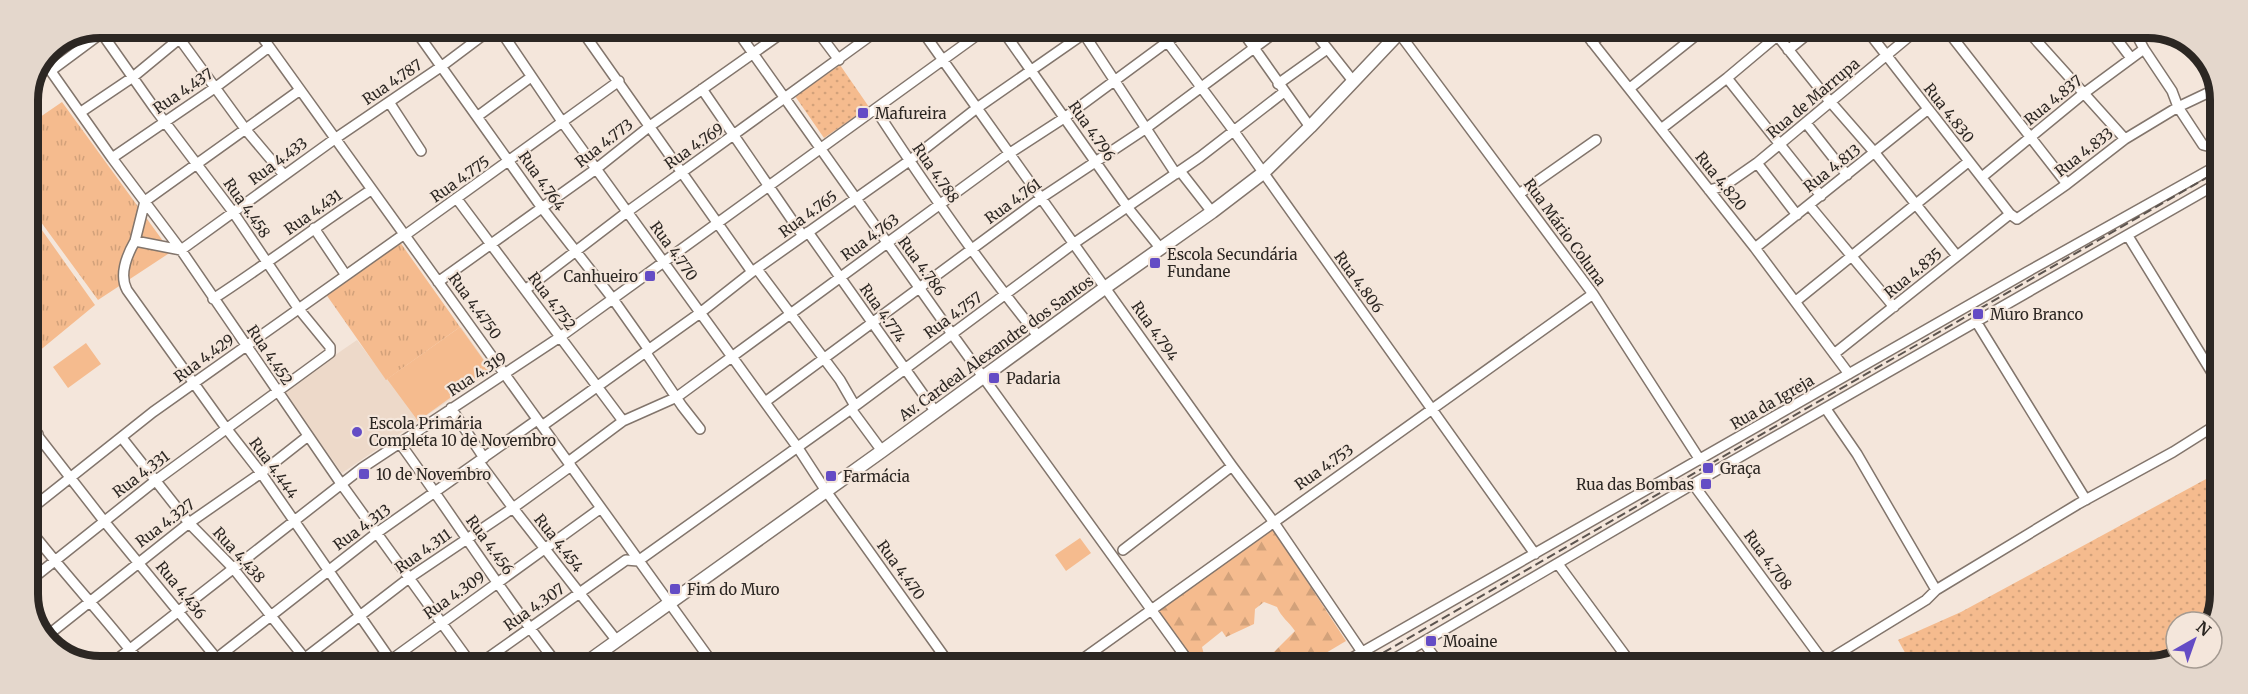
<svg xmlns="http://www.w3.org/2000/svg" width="2248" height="694" viewBox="0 0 2248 694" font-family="Merriweather,serif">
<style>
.built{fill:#edd9c9}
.grass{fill:url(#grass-tufts)}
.forest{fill:url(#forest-firs)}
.garden{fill:url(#garden-dots)}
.pitch{fill:#f5bb8e}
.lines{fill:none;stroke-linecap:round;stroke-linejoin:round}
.minor-casing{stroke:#82756c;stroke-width:12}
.major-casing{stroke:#82756c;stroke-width:15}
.minor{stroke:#fff;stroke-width:9}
.major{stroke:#fff;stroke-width:12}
.rail{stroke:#5c544f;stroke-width:2;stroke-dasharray:9 4.5;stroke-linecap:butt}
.poi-dot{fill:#644cc5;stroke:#f4e6db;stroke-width:2}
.labels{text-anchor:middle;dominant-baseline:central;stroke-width:4.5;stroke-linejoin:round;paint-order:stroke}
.street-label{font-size:15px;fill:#2c2723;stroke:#f4e6db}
.poi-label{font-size:15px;fill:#2c2723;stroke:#f4e6db;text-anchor:start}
.rim{fill:none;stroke:#2c2723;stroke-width:8}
</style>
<defs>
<pattern id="grass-tufts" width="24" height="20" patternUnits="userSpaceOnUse" patternTransform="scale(1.5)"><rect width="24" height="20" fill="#f5bb8e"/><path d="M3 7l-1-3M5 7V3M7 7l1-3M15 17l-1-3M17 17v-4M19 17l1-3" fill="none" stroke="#d2a17a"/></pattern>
<pattern id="forest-firs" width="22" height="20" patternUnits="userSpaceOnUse" patternTransform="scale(1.5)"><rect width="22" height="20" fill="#f5bb8e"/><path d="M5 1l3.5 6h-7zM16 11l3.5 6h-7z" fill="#d2a17a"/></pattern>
<pattern id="garden-dots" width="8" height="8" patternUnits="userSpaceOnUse" patternTransform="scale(1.5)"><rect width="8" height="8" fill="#f5bb8e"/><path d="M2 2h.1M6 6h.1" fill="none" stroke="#d2a17a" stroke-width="1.8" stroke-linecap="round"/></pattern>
</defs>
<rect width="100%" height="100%" fill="#f4e6db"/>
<path class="built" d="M 461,327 L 492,371 L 342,473 L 283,391 L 357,340 L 387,380 Z"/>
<path class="grass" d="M 62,102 L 171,252 L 98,300 L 27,203 L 27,126 Z
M 27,209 L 95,305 L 27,361 Z
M 397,238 L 460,327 L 386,380 L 323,290 Z"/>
<path class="forest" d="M 1271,526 L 1346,641 L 1304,666 L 1260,666 L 1295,631 C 1289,622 1281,617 1277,607 L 1264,602 L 1255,609 L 1254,624 L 1226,637 L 1222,631 L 1202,647 L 1207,666 L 1194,666 L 1152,609 Z"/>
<path class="garden" d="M 840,65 L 869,107 L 824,138 L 795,96 Z
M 2219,472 L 2218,614 L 2212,623 L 2176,622 L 2176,658 L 2149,667 L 1913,667 L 1898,640 L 1961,612 Z"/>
<path class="pitch" d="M 460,327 L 490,369 L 418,421 L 387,379 Z
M 86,343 L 101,364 L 68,388 L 53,367 Z
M 1080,538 L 1091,553 L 1066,571 L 1055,555 Z"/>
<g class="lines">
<defs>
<path id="minor" d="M 171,27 L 246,130 L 284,175
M 255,27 L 714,665
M 413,27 L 542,208 L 613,299 L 649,350
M 498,27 L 563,123 L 798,448 L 826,491 L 951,666
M 580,28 L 752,272
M 735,28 L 952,334 L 1192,666
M 815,28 L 839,60
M 920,28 L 1232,466 L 1273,521 L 1362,652
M 1001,28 L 1128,208 L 1161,249
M 1080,28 L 1176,174
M 1157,28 L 1233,130 L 1535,554
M 1240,28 L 1310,127
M 1312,29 L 1353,81
M 1403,29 L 1399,33 L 1593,294 L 1700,460
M 1582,29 L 1755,248 L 1849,374
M 1772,29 L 1827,98 L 1875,153 L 1957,256
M 1866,29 L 2010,214 L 2017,219 L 2067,184 L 2125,139 L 2178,107 L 2218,88
M 1946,29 L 2067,184
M 2026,29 L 2125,139
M 2109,29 L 2131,58
M 2134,30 L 2144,49 L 2172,91 L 2178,107 L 2203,145 L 2211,147 L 2221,141
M 1592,42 L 1609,29
M 1788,50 L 1814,29
M 43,60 L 112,158 L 181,250 L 342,485 L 472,665
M 52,70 L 110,27
M 1727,78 L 1821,196
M 1278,84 L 1327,49
M 1630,88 L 1704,29
M 702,89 L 803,236
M 389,102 L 421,151
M 876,110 C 927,188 980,265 1039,337
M 81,112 L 133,77 L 179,39
M 478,116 L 531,77
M 1806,123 L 1847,175
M 1661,129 L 1727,78 L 1777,36
M 112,158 L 216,87 L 269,47
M 1757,163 L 1797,215
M 1180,171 L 1212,212
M 1982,177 L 2083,94 L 2144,49
M 1709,190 L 1724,186 L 1757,163 L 1918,29
M 1519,194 L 1596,140
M 457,199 L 623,421
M 1809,205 L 1894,307
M 314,228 L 345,274
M 808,232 L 935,411
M 404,236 L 619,81
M 2128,236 L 2219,384
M 135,241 L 145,201 L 300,90
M 1755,248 L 1927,110
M 757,269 L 840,380 L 855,406
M 438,282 L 596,169 L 650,126 L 789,28
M 525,290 L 627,212 L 881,28
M 213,299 C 267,264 318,225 371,190
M 1796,301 L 1968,162
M 1977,323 L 2086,500
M 646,353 L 682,406 L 700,429
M 1834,354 L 2010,214
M 765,402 L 1041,198 L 1145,129 L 1281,28
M 451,408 L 484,458
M 851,409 L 882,451
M 1826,409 L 1857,454 L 1936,590
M 27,422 L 104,521 L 222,665
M 542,426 L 700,313 L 752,272 L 909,161 L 977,108 L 1092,28
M 122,438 L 189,523 L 233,568 L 310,665
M 27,442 L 38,434
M 399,442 C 453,516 501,593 558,665
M 479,462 L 513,508 L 617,641
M 568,462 L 623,421 L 677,397 L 1010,153 L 1064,118 L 1186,28
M 1693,484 L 1818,654 L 1824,659 L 1830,659 L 1926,600 L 1936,590 L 2078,504 L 2173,452 L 2219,423
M 27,512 L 153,412 L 403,235
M 27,526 C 64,574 105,617 142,665
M 1123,550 L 1232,466
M 1558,564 L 1633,666
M 27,583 L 155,481 L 330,353 L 330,347 L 298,308 L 233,212 L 155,109 L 98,28
M 43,639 L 189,523 L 261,473 L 308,436
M 1424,643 L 1441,666
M 111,664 L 362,468 L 560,337 L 987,28
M 208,665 L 378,532 L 537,420
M 296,665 L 409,578 L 513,508 L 571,466
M 384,665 L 601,508
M 394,665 L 261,473 L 226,428 L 127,290 C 119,275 127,255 135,241 L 181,250 L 336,138 L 442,66 L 494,27
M 478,665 L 626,560 L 638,561 L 851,409 L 1073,244 L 1200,157 L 1284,92
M 1073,666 L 1593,294
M 1338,666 L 2027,272 L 2220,164
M 1382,666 L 1717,470 L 2220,182
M 1800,667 L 1818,654"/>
<path id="major" d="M 583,665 L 882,451 L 1106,287 L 1212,212 L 1263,173 L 1310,127 L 1399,33 L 1396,29"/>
</defs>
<use href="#minor" class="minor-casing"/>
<use href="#major" class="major-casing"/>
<use href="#minor" class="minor"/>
<use href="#major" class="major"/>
<path class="rail" d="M 1360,666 L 2220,170"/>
</g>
<g class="poi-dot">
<rect x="857" y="107" width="12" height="12" rx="3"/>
<rect x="1149" y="257" width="12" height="12" rx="3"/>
<rect x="644" y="270" width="12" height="12" rx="3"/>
<rect x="1972" y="308" width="12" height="12" rx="3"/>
<rect x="988" y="372" width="12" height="12" rx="3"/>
<circle cx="357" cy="432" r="6"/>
<rect x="1702" y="462" width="12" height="12" rx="3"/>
<rect x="358" y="468" width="12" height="12" rx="3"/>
<rect x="825" y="470" width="12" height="12" rx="3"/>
<rect x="1700" y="478" width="12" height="12" rx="3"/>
<rect x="669" y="583" width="12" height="12" rx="3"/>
<rect x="1425" y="635" width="12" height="12" rx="3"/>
</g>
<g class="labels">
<g class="street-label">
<text transform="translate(392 82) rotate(-34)">Rua 4.787</text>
<text transform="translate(183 91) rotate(-34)">Rua 4.437</text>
<text transform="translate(1813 98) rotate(-40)">Rua de Marrupa</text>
<text transform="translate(2053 100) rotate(-39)">Rua 4.837</text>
<text transform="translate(1949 113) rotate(52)">Rua 4.830</text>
<text transform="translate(1092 131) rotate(55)">Rua 4.796</text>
<text transform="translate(604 143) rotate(-38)">Rua 4.773</text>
<text transform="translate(694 146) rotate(-35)">Rua 4.769</text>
<text transform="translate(2084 152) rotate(-38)">Rua 4.833</text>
<text transform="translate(278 161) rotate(-36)">Rua 4.433</text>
<text transform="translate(1832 168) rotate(-38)">Rua 4.813</text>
<text transform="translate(936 173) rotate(55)">Rua 4.788</text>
<text transform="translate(460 179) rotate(-35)">Rua 4.775</text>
<text transform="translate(542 181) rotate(55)">Rua 4.764</text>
<text transform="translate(1721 181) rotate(51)">Rua 4.820</text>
<text transform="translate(1013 201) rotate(-36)">Rua 4.761</text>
<text transform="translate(247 208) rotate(55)">Rua 4.458</text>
<text transform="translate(313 212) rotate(-35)">Rua 4.431</text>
<text transform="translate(808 214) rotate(-36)">Rua 4.765</text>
<text transform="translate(1565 232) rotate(54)">Rua Mário Coluna</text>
<text transform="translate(870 237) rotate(-36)">Rua 4.763</text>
<text transform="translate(674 251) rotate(54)">Rua 4.770</text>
<text transform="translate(922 266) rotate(54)">Rua 4.786</text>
<text transform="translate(1913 273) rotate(-39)">Rua 4.835</text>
<text transform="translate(1359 282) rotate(54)">Rua 4.806</text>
<text transform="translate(552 301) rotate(53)">Rua 4.752</text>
<text transform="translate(475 306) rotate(54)">Rua 4.4750</text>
<text transform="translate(883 313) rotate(55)">Rua 4.774</text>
<text transform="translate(953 315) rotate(-36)">Rua 4.757</text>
<text transform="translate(1155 331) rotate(55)">Rua 4.794</text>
<text transform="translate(996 348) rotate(-36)">Av. Cardeal Alexandre dos Santos</text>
<text transform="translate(270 355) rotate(56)">Rua 4.452</text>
<text transform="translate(204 358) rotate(-36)">Rua 4.429</text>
<text transform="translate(477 374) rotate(-33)">Rua 4.319</text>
<text transform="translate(1772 402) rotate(-30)">Rua da Igreja</text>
<text transform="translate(1324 467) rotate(-35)">Rua 4.753</text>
<text transform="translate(274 468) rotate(54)">Rua 4.444</text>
<text transform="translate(141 474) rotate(-37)">Rua 4.331</text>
<text transform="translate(165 523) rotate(-37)">Rua 4.327</text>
<text transform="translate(362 527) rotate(-36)">Rua 4.313</text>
<text transform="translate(559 543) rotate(52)">Rua 4.454</text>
<text transform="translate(490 545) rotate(54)">Rua 4.456</text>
<text transform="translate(423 551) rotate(-35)">Rua 4.311</text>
<text transform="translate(239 555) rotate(48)">Rua 4.438</text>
<text transform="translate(1768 560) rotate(54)">Rua 4.708</text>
<text transform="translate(901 570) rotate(54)">Rua 4.470</text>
<text transform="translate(181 590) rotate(51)">Rua 4.436</text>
<text transform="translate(454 595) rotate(-35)">Rua 4.309</text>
<text transform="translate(534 607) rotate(-35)">Rua 4.307</text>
</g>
<g class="poi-label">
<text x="875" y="113">Mafureira</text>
<text x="1167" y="254">Escola Secundária<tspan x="1167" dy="17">Fundane</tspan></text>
<text x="638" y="276" text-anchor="end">Canhueiro</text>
<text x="1990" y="314">Muro Branco</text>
<text x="1006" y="378">Padaria</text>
<text x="369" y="423">Escola Primária<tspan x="369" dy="17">Completa 10 de Novembro</tspan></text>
<text x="1720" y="468">Graça</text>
<text x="376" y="474">10 de Novembro</text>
<text x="843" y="476">Farmácia</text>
<text x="1694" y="484" text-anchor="end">Rua das Bombas</text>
<text x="687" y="589">Fim do Muro</text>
<text x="1443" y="641">Moaine</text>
</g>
</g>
<path d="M0 0H2248V694H0ZM100 38H2148A62 62 0 0 1 2210 100V594A62 62 0 0 1 2148 656H100A62 62 0 0 1 38 594V100A62 62 0 0 1 100 38Z" fill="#e4d7cc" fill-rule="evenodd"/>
<path class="rim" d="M100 38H2148A62 62 0 0 1 2210 100V594A62 62 0 0 1 2148 656H100A62 62 0 0 1 38 594V100A62 62 0 0 1 100 38Z"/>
<g transform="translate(2194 640) rotate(40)"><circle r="28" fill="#f4e6db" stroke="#a49a91" stroke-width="1.5"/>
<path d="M0-4.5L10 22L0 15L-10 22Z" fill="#644cc5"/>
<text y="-9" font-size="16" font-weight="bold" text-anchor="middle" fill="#2c2723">N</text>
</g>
</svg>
